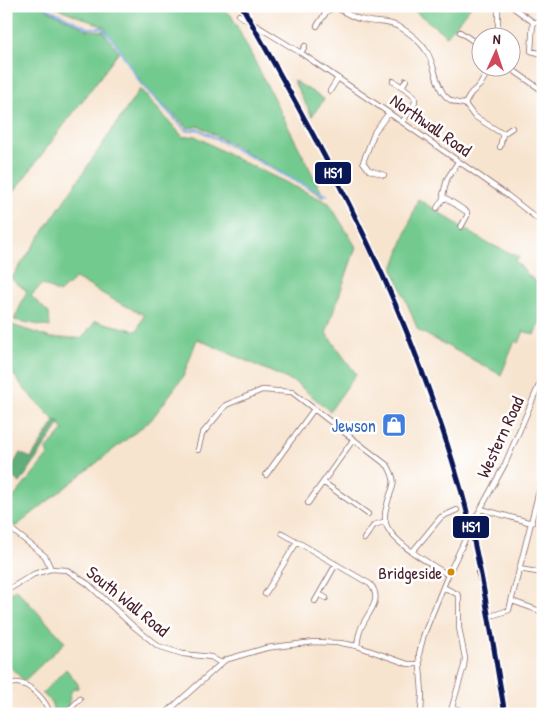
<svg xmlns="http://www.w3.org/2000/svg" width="549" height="720" viewBox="0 0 549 720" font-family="'Patrick Hand',sans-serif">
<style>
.green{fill:#73ca8f;stroke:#5e745d}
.forest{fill:#5eae7a;stroke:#546652}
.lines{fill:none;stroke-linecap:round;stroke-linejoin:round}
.stream{stroke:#7db0ea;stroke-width:2}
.minor-casing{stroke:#876464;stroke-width:6}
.minor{stroke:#fff;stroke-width:4.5}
.rail-casing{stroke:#4a1f2b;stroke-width:4}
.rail{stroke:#fff;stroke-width:2;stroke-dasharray:5.5;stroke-linecap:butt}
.rail-1-casing{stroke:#fff;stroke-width:9}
.rail-1{stroke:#091855;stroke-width:5}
.bus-dot{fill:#d48b09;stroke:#fff;stroke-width:2}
.labels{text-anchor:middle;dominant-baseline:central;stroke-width:5;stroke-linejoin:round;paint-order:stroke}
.bus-label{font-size:17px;fill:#4a1f2b;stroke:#fff;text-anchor:end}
.street-label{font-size:18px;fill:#4a1f2b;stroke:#fff}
.shop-label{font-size:18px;fill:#366cbe;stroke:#fff;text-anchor:end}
.line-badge{stroke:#fff;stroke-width:2}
.badge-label{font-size:14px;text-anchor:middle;font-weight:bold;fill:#fff}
</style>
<rect width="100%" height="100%" fill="#fff"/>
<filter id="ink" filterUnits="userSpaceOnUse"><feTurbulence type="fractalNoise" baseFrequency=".02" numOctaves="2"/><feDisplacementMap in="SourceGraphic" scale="10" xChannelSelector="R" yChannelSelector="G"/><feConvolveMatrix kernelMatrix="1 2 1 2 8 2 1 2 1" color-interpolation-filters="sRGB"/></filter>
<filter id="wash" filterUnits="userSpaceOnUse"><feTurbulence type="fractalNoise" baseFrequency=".0096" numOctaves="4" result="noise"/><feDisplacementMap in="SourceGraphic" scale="20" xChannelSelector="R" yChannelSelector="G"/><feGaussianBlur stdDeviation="1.12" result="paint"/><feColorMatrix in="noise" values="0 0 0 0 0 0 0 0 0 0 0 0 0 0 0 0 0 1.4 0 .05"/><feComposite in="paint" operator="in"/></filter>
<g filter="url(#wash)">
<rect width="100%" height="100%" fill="#f7e4cf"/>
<path class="green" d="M 6,6 L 40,6 L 88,30 L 103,31 L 119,52 L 6,202 Z
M 53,6 L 217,6 L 231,15 L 324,197 L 199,126 L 188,128 L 146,89 L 104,27 Z
M 408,6 L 471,6 L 447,36 Z
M 293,80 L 324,99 L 312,116 Z
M 140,89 L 183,137 L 195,136 L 235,158 L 329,203 L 356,247 L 326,333 L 356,374 L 330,411 L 296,383 L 197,339 L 183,377 L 151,420 L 15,527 L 6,518 L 6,507 L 49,454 L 46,450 L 64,430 L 26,391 L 6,365 L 6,323 L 51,338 L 82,338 L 96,321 L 137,331 L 144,315 L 112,299 L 76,278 L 59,293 L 42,284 L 31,296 L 49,313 L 50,327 L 14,320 L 27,291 L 11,279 Z
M 418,199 L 487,243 L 520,257 L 515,260 L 529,276 L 543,287 L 543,322 L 540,322 L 534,335 L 524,331 L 519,343 L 515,341 L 501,375 L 418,330 L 393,269 Z
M 16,589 L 65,642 L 24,681 L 6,663 L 6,596 Z
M 66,669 L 78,684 L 78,688 L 73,689 C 66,698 73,712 57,714 L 54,712 L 51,701 L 42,693 Z"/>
<path class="forest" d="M 56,420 L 60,423 L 20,483 L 8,474 L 20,453 L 31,458 Z"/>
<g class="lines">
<path class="stream" d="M 43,6 L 88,28 L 102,28 L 110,36 L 120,50 L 141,84 L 187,131 L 198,129 L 301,184 L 327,195"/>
</g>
</g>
<g filter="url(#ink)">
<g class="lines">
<defs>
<path id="minor" d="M 511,6 L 533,22 L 543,22
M 239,15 L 301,53 L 389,113 L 507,195 L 543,223
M 533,22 L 531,51 L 539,53
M 317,26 L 327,11 L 336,7 C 344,12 351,17 360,19 C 369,22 378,22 387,23 C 401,25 417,38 425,49 C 440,68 432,103 465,104
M 498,28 L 498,6
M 460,32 L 482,47
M 301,53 L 305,46
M 490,68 L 480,85 L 471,93 L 465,104 L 474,116 L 503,134
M 510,68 L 543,91
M 393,81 C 419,98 422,96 402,122
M 402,87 L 406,80
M 330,91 L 338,78
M 500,147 L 503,134 L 512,128
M 458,162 L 447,179 L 443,195 L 444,197 L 467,212 L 467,216 L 461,227
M 384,175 L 369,170 L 363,162 L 375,131 L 389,113
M 437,208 L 444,197
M 198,450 L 202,434 L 226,405 L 262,390 L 292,392 L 388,466 C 399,486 391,486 387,505 C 385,511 384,518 386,524 C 392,543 431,564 448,575
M 266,475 L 314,409
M 323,482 L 368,514
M 308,503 L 353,440
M 481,509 L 532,523
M 6,525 L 45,556 L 51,569
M 282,533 L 370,584 C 385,601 365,614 360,631 C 358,636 358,641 357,646
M 364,539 L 374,525 L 386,521
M 413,551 L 441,517 L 457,510
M 519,569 L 543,573
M 443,587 L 457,594 L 459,597 L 459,628 L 465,658 L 464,666 L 450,714
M 6,591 L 34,574 L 51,569 L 67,570 L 88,584 L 133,626 L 158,646 L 183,654 L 211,657 L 221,663
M 265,594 L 297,542
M 319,594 L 326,598
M 315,601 L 336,564
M 512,601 L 543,612
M 494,615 L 509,610 L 543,475
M 6,686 C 10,685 14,682 18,683 C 31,684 47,702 50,714
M 452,708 L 460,710
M 65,714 L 80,699
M 165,714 L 225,660 L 266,648 L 314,642 L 341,643 L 357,646 L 408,664 L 419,664
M 421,714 L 422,693 L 419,654 L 424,634 L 448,575 L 473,523 L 505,464 L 543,376"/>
</defs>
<use href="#minor" class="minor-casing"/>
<use href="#minor" class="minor"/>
<defs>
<path id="rail" d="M 477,572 L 487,604"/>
</defs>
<use href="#rail" class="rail-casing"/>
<use href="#rail" class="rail"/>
<defs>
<path id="rail-1" d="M 242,6 C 283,80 325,153 361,229 C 402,313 436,402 462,493 C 482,565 492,640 505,714"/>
</defs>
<use href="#rail-1" class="rail-1-casing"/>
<use href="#rail-1" class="rail-1"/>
</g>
</g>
<defs>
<symbol id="shop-square" viewBox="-11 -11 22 22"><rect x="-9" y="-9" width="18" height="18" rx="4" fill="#3f7fe0" stroke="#fff"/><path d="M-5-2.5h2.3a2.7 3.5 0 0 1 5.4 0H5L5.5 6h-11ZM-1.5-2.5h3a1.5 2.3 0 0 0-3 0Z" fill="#fff"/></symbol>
</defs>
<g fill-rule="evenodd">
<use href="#shop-square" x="380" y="411" width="28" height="28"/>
</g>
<circle class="bus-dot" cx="451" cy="572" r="4.5"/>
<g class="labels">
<g class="bus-label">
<text x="442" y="572">Bridgeside</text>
</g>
<g class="street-label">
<text transform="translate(431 125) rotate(35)">Northwall Road</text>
<text transform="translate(500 437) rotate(-65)">Western Road</text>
<text transform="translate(128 601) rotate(39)">South Wall Road</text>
</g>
<g class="shop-label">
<text x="376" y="425">Jewson</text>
</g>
</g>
<g class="line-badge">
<rect x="314" y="161" width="38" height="24" rx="5" fill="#091855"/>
<rect x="452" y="515" width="38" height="24" rx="5" fill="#091855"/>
</g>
<g class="badge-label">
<text x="333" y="178">HS1</text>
<text x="471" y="532">HS1</text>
</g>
<rect width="549" height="720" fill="none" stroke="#fff" stroke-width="25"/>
<g transform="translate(496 52) rotate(3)"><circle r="24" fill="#ffffff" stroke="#b7a5aa"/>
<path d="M0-4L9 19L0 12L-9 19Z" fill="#d1495b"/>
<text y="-8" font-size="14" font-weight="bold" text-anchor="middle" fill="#4a1f2b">N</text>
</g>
</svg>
